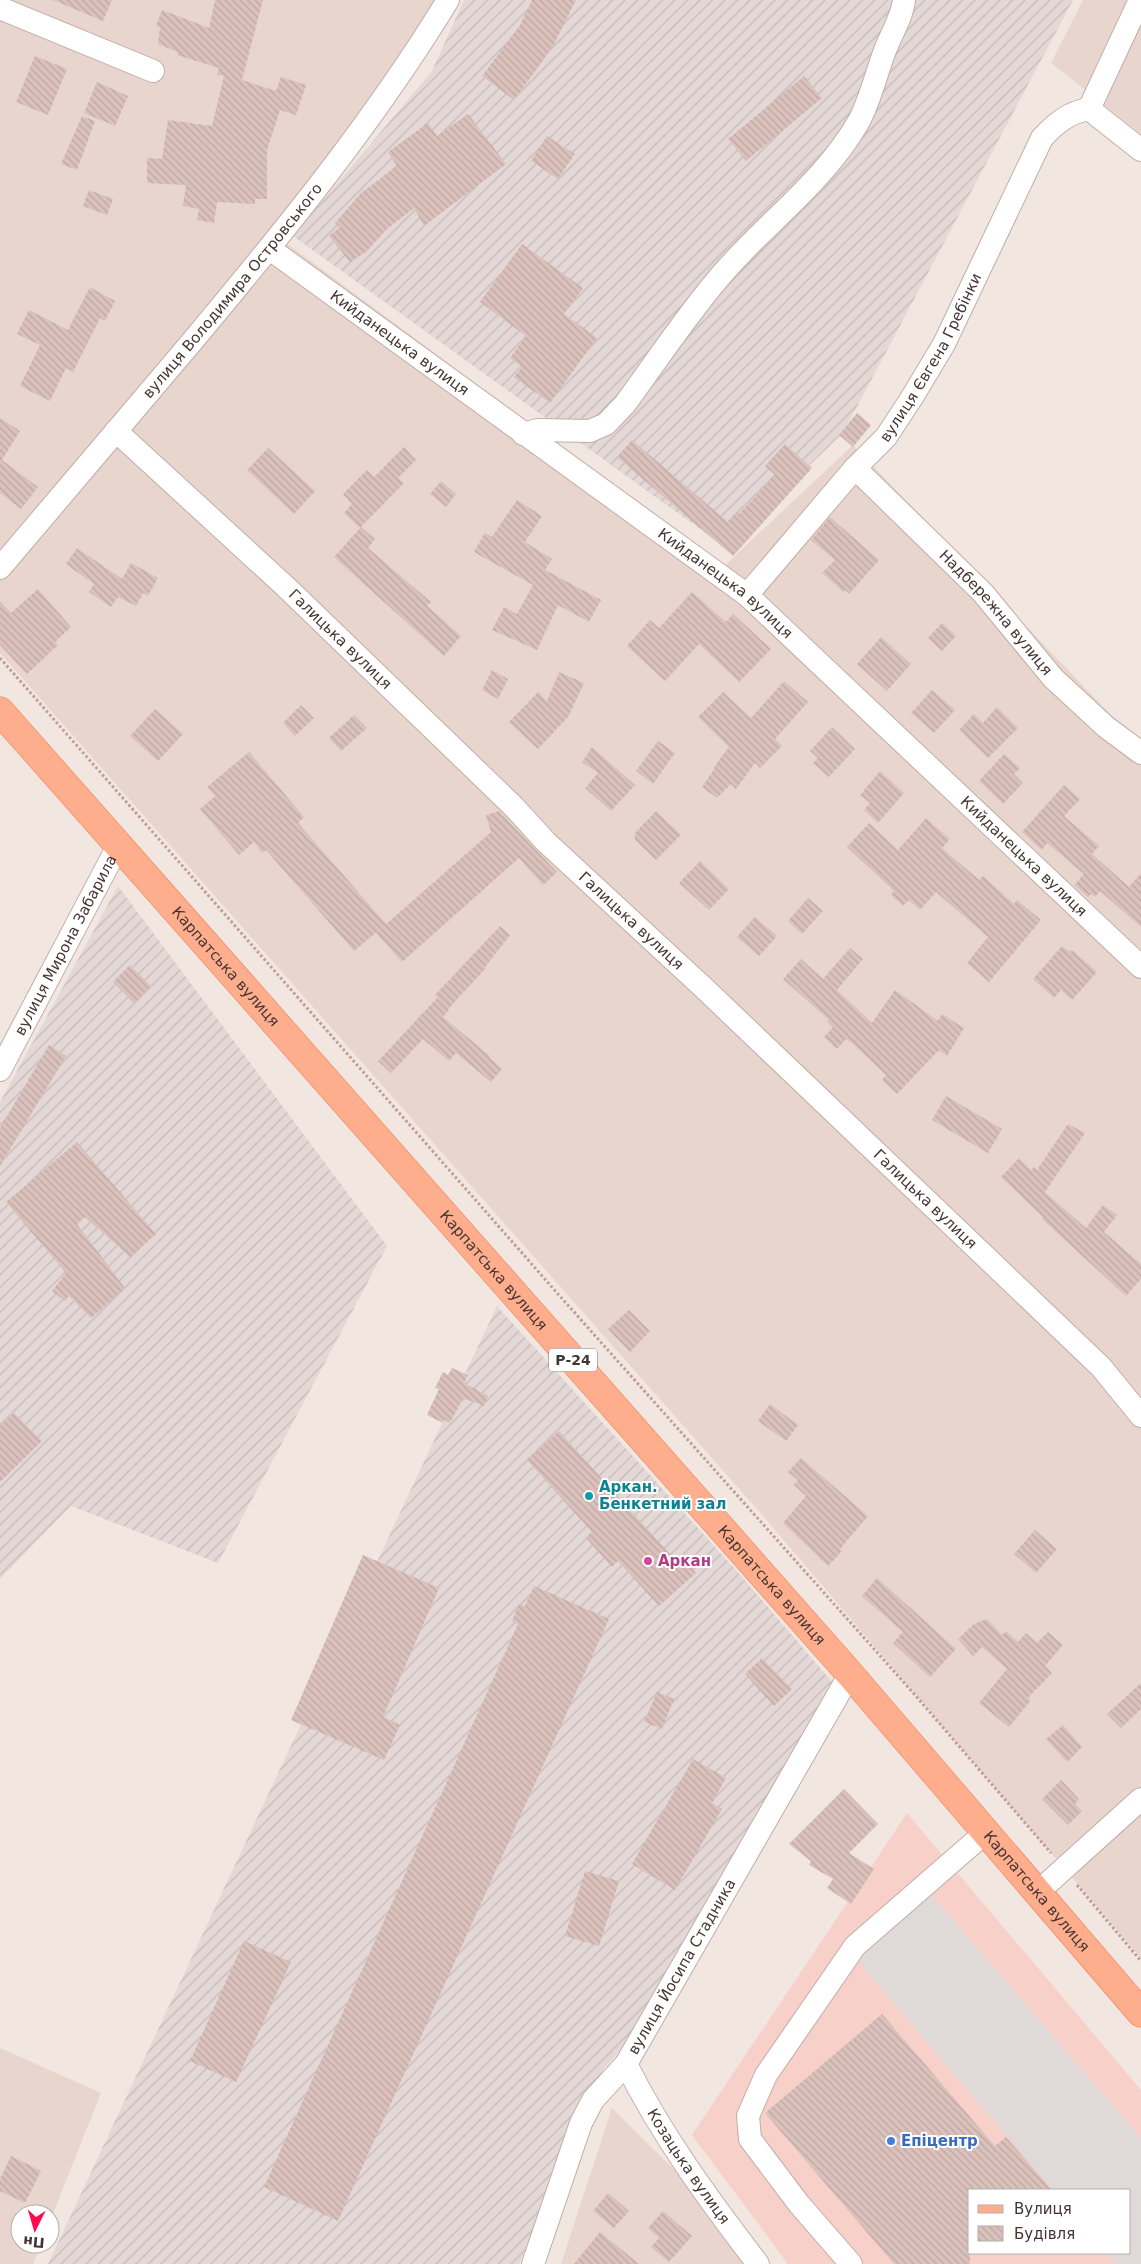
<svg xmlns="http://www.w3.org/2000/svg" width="1141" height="2264" viewBox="0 0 1141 2264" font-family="'DejaVu Sans',sans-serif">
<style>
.residential{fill:#e7d5ce}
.commercial{fill:#f7d0c9;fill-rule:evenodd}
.industrial{fill:url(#industrial-furrows)}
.parking{fill:#dfd9d7}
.building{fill:url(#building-back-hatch)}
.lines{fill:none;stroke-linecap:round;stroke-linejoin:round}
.minor-casing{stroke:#c1ada6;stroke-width:24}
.major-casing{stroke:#ed7d54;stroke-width:29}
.path{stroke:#c19d93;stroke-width:3;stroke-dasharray:2.5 2.5;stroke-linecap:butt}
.minor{stroke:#fff;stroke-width:22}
.major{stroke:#ffae8d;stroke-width:28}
.culture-dot{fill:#0f9aa8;stroke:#fff;stroke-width:2}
.hotel-dot{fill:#d1479c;stroke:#fff;stroke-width:2}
.shop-dot{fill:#3f7fe0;stroke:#fff;stroke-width:2}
.labels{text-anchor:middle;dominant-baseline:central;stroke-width:4;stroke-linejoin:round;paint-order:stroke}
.shield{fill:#fff;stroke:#7c7270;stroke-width:1}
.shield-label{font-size:14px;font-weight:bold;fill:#443532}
.street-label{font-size:15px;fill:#443532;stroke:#fff}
.culture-label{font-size:15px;font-weight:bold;fill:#0d838f;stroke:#fff;text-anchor:start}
.hotel-label{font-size:15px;font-weight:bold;fill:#b23c85;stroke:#fff;text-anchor:start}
.shop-label{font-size:15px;font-weight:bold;fill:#366cbe;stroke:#fff;text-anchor:start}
</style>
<defs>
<pattern id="industrial-furrows" width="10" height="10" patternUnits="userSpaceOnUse" patternTransform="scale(1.25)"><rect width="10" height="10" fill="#e4d8d7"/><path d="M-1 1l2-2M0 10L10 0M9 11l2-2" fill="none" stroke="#c5bab9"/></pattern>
<pattern id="building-back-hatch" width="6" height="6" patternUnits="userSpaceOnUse" patternTransform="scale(1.25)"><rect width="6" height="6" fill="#dbc1bc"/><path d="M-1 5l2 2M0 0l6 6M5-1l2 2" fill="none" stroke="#bda6a2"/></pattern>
</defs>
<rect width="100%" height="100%" fill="#f2e6e1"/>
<path class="residential" d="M 0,0 L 445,0 L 281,239 L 723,567 L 853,445 L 1132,737 L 1141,739 L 1141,1958 L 757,1509 L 0,653 Z
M 1083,0 L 1141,0 L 1141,134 L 1051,63 Z
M 0,2048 L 101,2093 L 50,2221 L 50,2214 L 20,2214 L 20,2244 L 41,2244 L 33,2264 L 0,2264 Z
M 612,2108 L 769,2264 L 561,2264 Z"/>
<path class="commercial" d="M 907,1813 L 1141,2090 L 1141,2264 L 788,2264 L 692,2135 ZM 970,2190 L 1130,2190 L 1130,2253 L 970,2253 Z"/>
<path class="industrial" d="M 464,0 L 1073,0 L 843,433 L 725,547 L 293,236 L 432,71 Z
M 118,886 L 387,1246 L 218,1563 L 71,1506 L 0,1579 L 0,1102 Z
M 497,1306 L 742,1577 L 838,1689 L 646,2020 L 603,2070 L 519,2264 L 48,2264 Z"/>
<path class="parking" d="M 919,1881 L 1141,2138 L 1141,2264 L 1116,2264 L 1106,2253 L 1130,2253 L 1130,2190 L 1053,2190 L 846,1947 Z"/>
<path class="building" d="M 53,0 L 112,0 L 103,21 Z
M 215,0 L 263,0 L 242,80 L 276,91 L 281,77 L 306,85 L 296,115 L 280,110 L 267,150 L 267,199 L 255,199 L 255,204 L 217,202 L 214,223 L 197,220 L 199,209 L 183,206 L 186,185 L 147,183 L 147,158 L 162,159 L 168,120 L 212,126 L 224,76 L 217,75 L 219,68 L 177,55 L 178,52 L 158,44 L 160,27 L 156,26 L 162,10 L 209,28 Z
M 532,0 L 576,0 L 552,48 L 514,100 L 482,76 L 520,25 Z
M 35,56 L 67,69 L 48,115 L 16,102 Z
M 804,76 L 822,98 L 746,161 L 728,139 Z
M 97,82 L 128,96 L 115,126 L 84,113 Z
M 468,114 L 506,164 L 424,226 L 414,208 L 387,229 L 366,252 L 350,262 L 329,236 L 340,227 L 335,223 L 361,193 L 397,166 L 388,152 L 428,123 L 437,136 Z
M 82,116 L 95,121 L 77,170 L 61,164 Z
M 547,136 L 575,154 L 558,179 L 531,161 Z
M 89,190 L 113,199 L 107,215 L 83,206 Z
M 522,244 L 583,288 L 564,314 L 597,338 L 550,403 L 514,377 L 522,367 L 510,358 L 526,336 L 480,302 Z
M 90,287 L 115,301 L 105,321 L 100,318 L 73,372 L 66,368 L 50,401 L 20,386 L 40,345 L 17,334 L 29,310 L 68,330 Z
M 857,413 L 871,425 L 853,447 L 839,435 Z
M 0,418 L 20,431 L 2,460 L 38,487 L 21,509 L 0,493 Z
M 632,440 L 728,522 L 737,512 L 739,514 L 775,475 L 765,466 L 785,444 L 812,468 L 733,556 L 617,457 Z
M 404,447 L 416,460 L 398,478 L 404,483 L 361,527 L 375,539 L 368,548 L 431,602 L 427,606 L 461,636 L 444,656 L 334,557 L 360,528 L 344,513 L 352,504 L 343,494 L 367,470 L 374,477 Z
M 268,448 L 315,491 L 294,514 L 247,470 Z
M 441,481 L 456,494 L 446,507 L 430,494 Z
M 517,500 L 542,516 L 525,542 L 552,559 L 545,570 L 601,600 L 589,622 L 558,605 L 537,650 L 492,630 L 504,607 L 517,614 L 533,585 L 474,552 L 485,533 L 492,537 Z
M 830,517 L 879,560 L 849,594 L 845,590 L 843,592 L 822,573 L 835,560 L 811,540 Z
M 77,548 L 122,579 L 131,563 L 158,578 L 148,596 L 143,593 L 136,606 L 118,597 L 111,607 L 89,592 L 94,584 L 66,564 Z
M 38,589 L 71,627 L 55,642 L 58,645 L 27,674 L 0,645 L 0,601 L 11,613 Z
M 692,592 L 726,622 L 733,614 L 771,649 L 739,682 L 699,644 L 665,681 L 627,646 L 650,620 L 659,628 Z
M 942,623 L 956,636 L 942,651 L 928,638 Z
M 881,637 L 911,664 L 887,691 L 857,664 Z
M 492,670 L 508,679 L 498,699 L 482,690 Z
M 559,672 L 584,683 L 568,717 L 538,749 L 509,722 L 538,692 L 547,701 Z
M 784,681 L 808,702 L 775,739 L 782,746 L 760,768 L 755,763 L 736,789 L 731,784 L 717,798 L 702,787 L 715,768 L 714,767 L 729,747 L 698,717 L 723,692 L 751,718 Z
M 932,690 L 955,710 L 934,733 L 911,713 Z
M 301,705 L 314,718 L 295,736 L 283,723 Z
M 997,707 L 1018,728 L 988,758 L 959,730 L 974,714 L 983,723 Z
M 155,709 L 183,734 L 158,761 L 130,736 Z
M 354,715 L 367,728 L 341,751 L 329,738 Z
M 832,727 L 855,749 L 829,777 L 813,763 L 818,758 L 810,751 Z
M 658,741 L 675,753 L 653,784 L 636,771 Z
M 592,747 L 635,785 L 611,811 L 585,788 L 598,773 L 582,762 Z
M 249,752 L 304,817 L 298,823 L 386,924 L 354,951 L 266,850 L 262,853 L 254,842 L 239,855 L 200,809 L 215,796 L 207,787 Z
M 1004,754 L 1020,768 L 1014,774 L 1023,783 L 1003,804 L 979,781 Z
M 880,771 L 904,793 L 878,823 L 864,810 L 870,803 L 860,795 Z
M 1064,785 L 1080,799 L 1064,816 L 1099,846 L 1092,854 L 1129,887 L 1141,873 L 1141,927 L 1100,891 L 1095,897 L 1091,894 L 1088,897 L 1074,885 L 1084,874 L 1047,843 L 1042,850 L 1022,832 Z
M 499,811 L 557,872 L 543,885 L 519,858 L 402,962 L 376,933 L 491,832 L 486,815 Z
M 656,811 L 681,835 L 656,860 L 635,840 L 635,833 Z
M 926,818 L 950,839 L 942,848 L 979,880 L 983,876 L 1014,904 L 1017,900 L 1041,920 L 989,982 L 967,963 L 988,937 L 936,892 L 920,910 L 909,900 L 903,906 L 891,895 L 894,891 L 847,847 L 869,823 L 898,850 Z
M 700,861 L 729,889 L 709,910 L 679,883 Z
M 808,898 L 823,911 L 802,934 L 788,921 Z
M 755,917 L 777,936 L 759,956 L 737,937 Z
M 500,926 L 510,935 L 485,967 L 486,968 L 448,1009 L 435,995 Z
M 1062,946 L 1070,952 L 1072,950 L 1097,972 L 1072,1000 L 1061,990 L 1054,998 L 1033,979 Z
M 850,948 L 863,959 L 837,990 L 872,1023 L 895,990 L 938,1021 L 942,1014 L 964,1028 L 947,1056 L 939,1050 L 897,1094 L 882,1080 L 886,1075 L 853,1044 L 846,1039 L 837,1049 L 824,1037 L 833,1027 L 827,1021 L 829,1020 L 783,979 L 801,959 L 823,979 Z
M 130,965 L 151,986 L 134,1003 L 113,982 Z
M 437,998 L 449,1010 L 443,1017 L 490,1056 L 489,1057 L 502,1069 L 491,1082 L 456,1053 L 449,1061 L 423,1039 L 391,1073 L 378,1061 Z
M 49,1045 L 66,1056 L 0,1166 L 0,1128 Z
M 946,1096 L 1002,1129 L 988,1153 L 932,1120 Z
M 1068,1124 L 1085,1133 L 1045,1192 L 1086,1228 L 1103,1205 L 1117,1215 L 1104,1232 L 1141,1264 L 1141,1279 L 1126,1296 L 1042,1219 L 1043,1217 L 1001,1177 L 1019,1158 L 1031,1170 L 1034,1167 L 1037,1170 Z
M 77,1142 L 156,1234 L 130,1257 L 85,1217 L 77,1224 L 125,1288 L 91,1318 L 69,1296 L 65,1301 L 52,1291 L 66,1273 L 6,1202 Z
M 629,1310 L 650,1331 L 630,1352 L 608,1329 Z
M 452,1368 L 468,1375 L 464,1383 L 488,1396 L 484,1406 L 463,1398 L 450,1423 L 444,1420 L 443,1423 L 427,1415 L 439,1389 L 435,1388 L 443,1372 L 448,1375 Z
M 770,1404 L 798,1425 L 786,1441 L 758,1421 Z
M 14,1413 L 42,1441 L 0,1482 L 0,1426 Z
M 559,1431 L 677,1562 L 682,1557 L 696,1573 L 659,1606 L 618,1561 L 612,1567 L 586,1538 L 592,1532 L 527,1460 Z
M 801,1458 L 868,1516 L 840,1549 L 842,1551 L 828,1566 L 783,1523 L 806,1496 L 794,1485 L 798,1480 L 788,1472 Z
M 1035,1530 L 1057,1549 L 1036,1573 L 1014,1554 Z
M 363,1555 L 439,1588 L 383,1717 L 400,1725 L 384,1760 L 291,1720 Z
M 877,1578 L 956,1649 L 930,1677 L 893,1643 L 903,1632 L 862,1596 Z
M 534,1586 L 609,1619 L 338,2221 L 264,2187 L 518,1624 L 512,1621 L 519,1604 L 525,1606 Z
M 987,1619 L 1002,1635 L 1006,1631 L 1018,1642 L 1026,1633 L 1037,1643 L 1048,1632 L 1063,1645 L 1045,1666 L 1052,1673 L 1028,1698 L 1031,1700 L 1009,1727 L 979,1703 L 1007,1669 L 982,1647 L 973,1656 L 958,1639 L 974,1624 Z
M 762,1658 L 792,1689 L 774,1706 L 745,1674 Z
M 1141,1683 L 1141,1709 L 1121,1728 L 1107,1714 Z
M 657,1692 L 674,1699 L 662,1729 L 644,1722 Z
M 1063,1725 L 1082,1747 L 1067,1762 L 1046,1739 Z
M 693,1759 L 726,1778 L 712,1803 L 722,1809 L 675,1890 L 632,1864 Z
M 1061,1780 L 1079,1799 L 1075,1804 L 1082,1811 L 1068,1825 L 1042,1799 Z
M 844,1789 L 878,1824 L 849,1853 L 874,1869 L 851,1904 L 827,1888 L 833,1879 L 809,1865 L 811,1861 L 789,1844 Z
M 585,1871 L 619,1881 L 599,1946 L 565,1936 Z
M 244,1941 L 291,1962 L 236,2082 L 190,2061 Z
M 882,2014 L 995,2146 L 1006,2137 L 1052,2190 L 970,2190 L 970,2264 L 894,2264 L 765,2113 Z
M 11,2156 L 41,2171 L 25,2203 L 0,2191 L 0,2179 Z
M 608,2193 L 629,2211 L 614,2228 L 593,2211 Z
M 663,2211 L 692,2236 L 669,2262 L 651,2247 L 659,2238 L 648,2228 Z
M 600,2232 L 639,2264 L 574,2264 Z"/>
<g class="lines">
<defs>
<g id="minor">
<path d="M 0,8 L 153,71"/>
<path d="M 1089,109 L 1140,0"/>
<path d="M 1089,109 L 1141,150"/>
<path id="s1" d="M 270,249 L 747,595 L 1141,967"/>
<path id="s2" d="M 116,431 L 286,587 L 513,806 L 546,842 L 705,989 L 1101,1367 L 1141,1416"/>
<path d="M 523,434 L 538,430 L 590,431 L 606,424 L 625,404 C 656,362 688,313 723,273 C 767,222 825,181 859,121 C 870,100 876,75 884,53 C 890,36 902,18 904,0"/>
<path id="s3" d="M 855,468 L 983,593 L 1053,678 L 1106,727 L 1141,753"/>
<path id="s4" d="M 0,568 C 63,493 127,419 190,344 C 282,234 373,123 448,0"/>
<path id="s5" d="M 747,595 L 855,468 L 886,437 L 911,399 L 944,344 L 1042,138 C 1055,124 1069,112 1089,109"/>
<path id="s6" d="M 0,1070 L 118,846"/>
<path d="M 1038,1892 L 1141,1799"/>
<path id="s7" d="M 626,2064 C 662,2136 709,2200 758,2264"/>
<path id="s8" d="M 533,2264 L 581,2123 L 593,2100 L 626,2064 L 850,1674"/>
<path d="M 851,2264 L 799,2204 L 750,2139 L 748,2116 L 766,2075 L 855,1946 L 986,1832"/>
</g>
<g id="major">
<path id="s9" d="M 0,711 L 850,1674 L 1141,2013"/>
</g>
</defs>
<use href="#minor" class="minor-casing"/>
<use href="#major" class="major-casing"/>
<path class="path" d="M 0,658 L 558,1294 L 915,1695 L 1051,1853
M 1077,1885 L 1141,1961"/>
<use href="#minor" class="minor"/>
<use href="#major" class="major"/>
</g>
<circle class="culture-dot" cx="589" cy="1496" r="5"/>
<circle class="hotel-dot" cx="648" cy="1561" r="5"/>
<circle class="shop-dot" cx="891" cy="2141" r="5"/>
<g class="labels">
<rect class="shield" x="549" y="1348.5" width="48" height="23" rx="4"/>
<g class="shield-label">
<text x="573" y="1360">Р-24</text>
</g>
<g class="street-label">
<text stroke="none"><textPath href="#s4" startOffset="362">вулиця Володимира Островського</textPath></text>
<text stroke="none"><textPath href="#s1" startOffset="160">Кийданецька вулиця</textPath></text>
<text stroke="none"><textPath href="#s5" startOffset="302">вулиця Євгена Гребінки</textPath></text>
<text stroke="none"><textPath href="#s1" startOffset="565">Кийданецька вулиця</textPath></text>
<text stroke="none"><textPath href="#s3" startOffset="202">Надбережна вулиця</textPath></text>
<text stroke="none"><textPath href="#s2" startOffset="306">Галицька вулиця</textPath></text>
<text stroke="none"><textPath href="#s1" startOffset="970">Кийданецька вулиця</textPath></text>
<text stroke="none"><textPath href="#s2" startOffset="711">Галицька вулиця</textPath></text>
<text stroke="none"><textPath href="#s6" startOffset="141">вулиця Мирона Забарила</textPath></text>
<text stroke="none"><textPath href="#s9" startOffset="341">Карпатська вулиця</textPath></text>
<text stroke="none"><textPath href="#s2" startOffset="1116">Галицька вулиця</textPath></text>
<text stroke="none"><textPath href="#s9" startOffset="746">Карпатська вулиця</textPath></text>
<text stroke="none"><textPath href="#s9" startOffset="1166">Карпатська вулиця</textPath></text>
<text stroke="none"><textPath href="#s9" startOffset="1571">Карпатська вулиця</textPath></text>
<text stroke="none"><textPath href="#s8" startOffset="336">вулиця Йосипа Стадника</textPath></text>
<text stroke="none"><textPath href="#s7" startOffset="120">Козацька вулиця</textPath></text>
</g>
<g class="culture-label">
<text x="599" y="1487">Аркан.<tspan x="599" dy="17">Бенкетний зал</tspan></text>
</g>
<g class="hotel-label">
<text x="658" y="1561">Аркан</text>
</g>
<g class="shop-label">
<text x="901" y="2141">Епіцентр</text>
</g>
</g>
<rect x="968" y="2189" width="162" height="65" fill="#ffffff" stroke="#b4aead"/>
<rect x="978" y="2205" width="25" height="8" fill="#ffae8d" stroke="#b4aead"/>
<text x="1014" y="2214" font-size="15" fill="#443532">Вулиця</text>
<rect x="978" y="2226" width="25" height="15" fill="url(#building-back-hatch)" stroke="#b4aead"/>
<text x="1014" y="2239" font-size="15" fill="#443532">Будівля</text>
<g transform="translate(35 2229) rotate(185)"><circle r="24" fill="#ffffff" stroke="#b4aead"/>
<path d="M0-4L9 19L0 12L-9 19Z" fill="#ff0b4f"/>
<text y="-8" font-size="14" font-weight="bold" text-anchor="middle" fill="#443532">Пн</text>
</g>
</svg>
